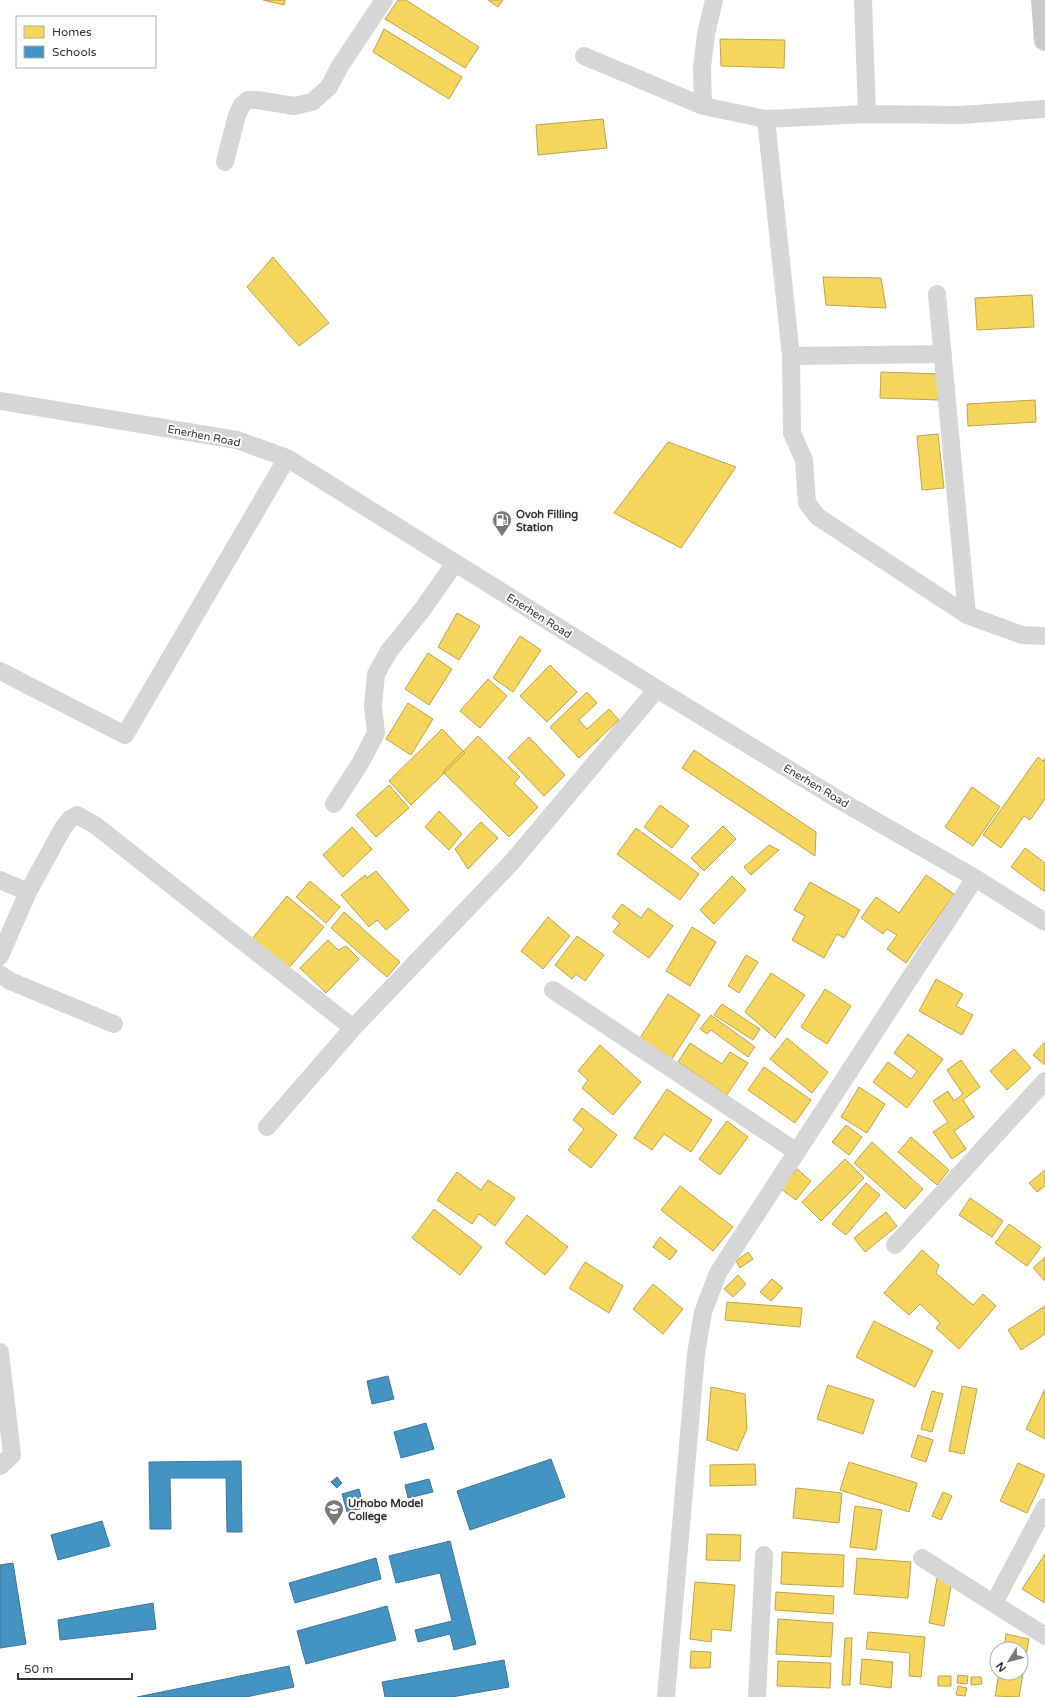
<svg xmlns="http://www.w3.org/2000/svg" width="1045" height="1697" viewBox="0 0 1045 1697" font-family="'Varela Round',sans-serif">
<style>
.homes{fill:#f6d55c;stroke:#bba44f}
.schools{fill:#4393c3;stroke:#3e7698}
.lines{fill:none;stroke-linecap:round;stroke-linejoin:round}
.minor{stroke:#d6d6d6;stroke-width:18}
.major{stroke:#c9c9c9;stroke-width:22}
.labels{text-anchor:middle;dominant-baseline:central;stroke-width:4;stroke-linejoin:round;paint-order:stroke}
.street-label{font-size:11px;fill:#323232;stroke:#fff}
.poi-label{font-size:11px;font-weight:bold;fill:#323232;stroke:#fff;text-anchor:start}
</style>
<rect width="100%" height="100%" fill="#fff"/>
<path class="homes" d="M 263,0 L 285,0 L 284,5 Z
M 398,0 L 406,0 L 479,47 L 465,68 L 385,19 Z
M 488,0 L 503,0 L 498,7 Z
M 384,29 L 462,77 L 449,99 L 373,52 Z
M 720,39 L 785,40 L 784,68 L 721,66 Z
M 603,119 L 607,148 L 538,155 L 536,125 Z
M 273,257 L 329,323 L 299,346 L 247,287 Z
M 823,277 L 881,278 L 886,308 L 826,305 Z
M 1032,295 L 1034,327 L 977,330 L 975,298 Z
M 881,372 L 940,374 L 939,400 L 880,398 Z
M 1035,400 L 1036,422 L 968,426 L 967,404 Z
M 938,434 L 944,488 L 922,490 L 917,436 Z
M 668,442 L 736,467 L 681,548 L 614,513 Z
M 457,613 L 480,626 L 459,660 L 438,647 Z
M 520,636 L 541,650 L 513,692 L 493,678 Z
M 428,653 L 452,669 L 429,705 L 405,689 Z
M 550,665 L 577,692 L 547,722 L 520,696 Z
M 488,679 L 507,696 L 480,728 L 460,711 Z
M 587,692 L 597,703 L 579,720 L 587,729 L 609,709 L 619,720 L 579,758 L 550,727 Z
M 408,703 L 433,719 L 411,755 L 386,739 Z
M 442,729 L 465,753 L 411,805 L 389,781 Z
M 478,736 L 520,777 L 514,783 L 538,807 L 509,837 L 443,772 Z
M 529,737 L 565,775 L 544,796 L 508,758 Z
M 694,750 L 816,832 L 815,856 L 682,768 Z
M 1038,757 L 1043,761 L 1045,758 L 1045,799 L 1030,820 L 1024,816 L 1001,848 L 983,835 Z
M 389,785 L 409,808 L 376,837 L 356,815 Z
M 972,787 L 1000,807 L 973,846 L 945,827 Z
M 660,805 L 689,826 L 672,848 L 644,827 Z
M 439,811 L 462,834 L 449,850 L 425,827 Z
M 481,822 L 498,838 L 468,869 L 455,849 Z
M 723,826 L 736,839 L 704,871 L 691,858 Z
M 352,827 L 372,849 L 343,877 L 323,855 Z
M 636,828 L 699,874 L 680,900 L 617,854 Z
M 769,845 L 779,850 L 751,875 L 744,867 Z
M 1025,848 L 1045,863 L 1045,892 L 1011,867 Z
M 376,871 L 409,910 L 386,930 L 377,920 L 369,927 L 341,895 L 365,875 L 367,878 Z
M 926,875 L 954,894 L 906,963 L 887,949 L 897,935 L 887,929 L 883,934 L 861,918 L 876,897 L 899,913 Z
M 732,876 L 746,890 L 714,924 L 700,910 Z
M 310,881 L 340,907 L 326,923 L 296,897 Z
M 810,882 L 860,910 L 844,938 L 837,934 L 824,958 L 792,940 L 805,916 L 794,910 Z
M 287,896 L 324,927 L 287,970 L 251,940 Z
M 622,904 L 641,918 L 648,908 L 673,926 L 649,958 L 613,932 L 620,923 L 612,917 Z
M 344,912 L 400,962 L 387,977 L 331,928 Z
M 548,917 L 570,936 L 543,969 L 521,951 Z
M 692,927 L 716,942 L 690,986 L 666,971 Z
M 577,936 L 604,955 L 585,981 L 576,974 L 572,979 L 555,965 Z
M 328,940 L 338,950 L 346,946 L 359,959 L 326,993 L 300,968 Z
M 746,955 L 758,962 L 739,993 L 728,986 Z
M 771,973 L 805,995 L 775,1038 L 745,1012 Z
M 936,979 L 963,994 L 956,1006 L 973,1015 L 962,1035 L 919,1011 Z
M 825,989 L 851,1006 L 827,1044 L 801,1027 Z
M 668,994 L 700,1015 L 672,1059 L 640,1038 Z
M 722,1004 L 760,1029 L 753,1040 L 714,1015 Z
M 711,1015 L 755,1047 L 748,1057 L 711,1030 L 707,1034 L 700,1029 Z
M 908,1034 L 943,1059 L 907,1108 L 873,1082 L 888,1062 L 911,1079 L 917,1071 L 894,1053 Z
M 787,1038 L 828,1072 L 812,1093 L 770,1059 Z
M 1045,1042 L 1045,1065 L 1033,1055 Z
M 690,1043 L 722,1064 L 730,1052 L 748,1063 L 727,1095 L 678,1062 Z
M 600,1045 L 641,1082 L 613,1115 L 582,1088 L 588,1080 L 578,1071 Z
M 1014,1049 L 1031,1068 L 1007,1090 L 990,1071 Z
M 961,1060 L 980,1087 L 963,1100 L 974,1117 L 954,1131 L 966,1149 L 952,1159 L 933,1132 L 948,1122 L 933,1101 L 948,1091 L 954,1101 L 963,1094 L 947,1070 Z
M 764,1067 L 811,1100 L 795,1123 L 748,1090 Z
M 859,1087 L 885,1104 L 867,1133 L 841,1117 Z
M 667,1089 L 712,1120 L 691,1152 L 664,1134 L 652,1150 L 634,1138 Z
M 582,1108 L 617,1135 L 591,1168 L 568,1150 L 584,1129 L 573,1120 Z
M 727,1121 L 748,1137 L 720,1175 L 699,1159 Z
M 846,1125 L 862,1137 L 849,1155 L 832,1142 Z
M 911,1137 L 949,1170 L 937,1185 L 898,1152 Z
M 872,1142 L 923,1189 L 905,1209 L 854,1163 Z
M 845,1159 L 864,1178 L 821,1221 L 802,1202 Z
M 797,1169 L 811,1181 L 796,1200 L 781,1189 Z
M 1045,1170 L 1045,1186 L 1037,1192 L 1029,1183 Z
M 457,1172 L 481,1190 L 488,1180 L 515,1198 L 495,1226 L 479,1214 L 472,1224 L 437,1200 Z
M 866,1183 L 880,1195 L 846,1235 L 832,1224 Z
M 680,1186 L 733,1227 L 713,1251 L 661,1210 Z
M 970,1198 L 1003,1221 L 992,1237 L 959,1215 Z
M 434,1209 L 482,1247 L 460,1275 L 412,1238 Z
M 886,1212 L 897,1226 L 865,1252 L 854,1238 Z
M 527,1215 L 568,1247 L 545,1275 L 505,1243 Z
M 1009,1224 L 1041,1247 L 1027,1266 L 995,1243 Z
M 660,1237 L 677,1251 L 670,1260 L 653,1247 Z
M 922,1250 L 939,1265 L 936,1273 L 973,1305 L 983,1294 L 996,1306 L 959,1349 L 936,1328 L 940,1323 L 920,1304 L 909,1315 L 884,1293 Z
M 748,1252 L 753,1259 L 740,1268 L 736,1261 Z
M 1045,1257 L 1045,1281 L 1033,1268 Z
M 585,1262 L 623,1286 L 609,1313 L 569,1288 Z
M 738,1275 L 746,1284 L 733,1297 L 724,1289 Z
M 772,1279 L 783,1288 L 771,1301 L 760,1292 Z
M 653,1284 L 683,1309 L 663,1334 L 633,1309 Z
M 727,1302 L 802,1308 L 800,1327 L 725,1320 Z
M 1045,1306 L 1045,1334 L 1021,1350 L 1008,1330 Z
M 874,1321 L 933,1351 L 915,1387 L 856,1357 Z
M 828,1385 L 874,1400 L 863,1434 L 817,1419 Z
M 962,1386 L 977,1389 L 964,1454 L 949,1451 Z
M 711,1387 L 745,1394 L 747,1429 L 737,1451 L 707,1440 Z
M 1045,1389 L 1045,1439 L 1026,1429 Z
M 932,1391 L 943,1394 L 932,1432 L 921,1429 Z
M 918,1435 L 933,1440 L 926,1462 L 911,1457 Z
M 849,1462 L 917,1483 L 909,1512 L 840,1490 Z
M 1018,1463 L 1045,1475 L 1027,1513 L 1000,1501 Z
M 755,1464 L 756,1485 L 710,1486 L 710,1465 Z
M 796,1488 L 842,1493 L 839,1523 L 793,1518 Z
M 943,1492 L 952,1496 L 941,1520 L 932,1516 Z
M 855,1506 L 882,1510 L 876,1550 L 850,1547 Z
M 707,1534 L 741,1535 L 740,1561 L 706,1560 Z
M 782,1552 L 844,1555 L 843,1587 L 781,1584 Z
M 1045,1554 L 1045,1603 L 1022,1589 Z
M 857,1558 L 911,1562 L 908,1598 L 854,1594 Z
M 937,1578 L 952,1581 L 944,1626 L 929,1623 Z
M 695,1582 L 735,1585 L 731,1631 L 712,1629 L 711,1642 L 690,1639 Z
M 776,1592 L 834,1596 L 833,1614 L 775,1610 Z
M 778,1619 L 833,1623 L 831,1657 L 776,1654 Z
M 868,1632 L 925,1637 L 921,1677 L 909,1676 L 910,1653 L 866,1649 Z
M 1006,1634 L 1029,1639 L 1019,1697 L 995,1696 L 999,1673 L 1021,1673 L 1021,1649 L 1004,1649 Z
M 845,1638 L 852,1638 L 850,1685 L 842,1685 Z
M 691,1651 L 711,1652 L 710,1668 L 690,1668 Z
M 862,1659 L 893,1662 L 891,1688 L 860,1684 Z
M 778,1661 L 831,1663 L 830,1688 L 777,1686 Z
M 958,1675 L 968,1676 L 967,1684 L 957,1683 Z
M 938,1676 L 951,1676 L 951,1686 L 938,1686 Z
M 971,1677 L 981,1677 L 982,1684 L 971,1685 Z
M 958,1686 L 967,1688 L 965,1696 L 956,1695 Z"/>
<path class="schools" d="M 388,1376 L 394,1399 L 372,1404 L 367,1381 Z
M 426,1423 L 434,1449 L 401,1458 L 394,1432 Z
M 551,1459 L 565,1497 L 470,1530 L 457,1491 Z
M 241,1461 L 242,1532 L 227,1532 L 226,1478 L 170,1478 L 171,1529 L 150,1529 L 149,1462 Z
M 337,1477 L 342,1483 L 337,1488 L 331,1482 Z
M 429,1479 L 433,1492 L 408,1498 L 405,1485 Z
M 359,1489 L 364,1508 L 347,1512 L 342,1494 Z
M 102,1521 L 110,1546 L 58,1560 L 51,1535 Z
M 450,1541 L 476,1644 L 454,1650 L 450,1634 L 418,1642 L 415,1630 L 452,1621 L 440,1573 L 396,1583 L 389,1556 Z
M 376,1558 L 381,1579 L 295,1603 L 289,1583 Z
M 13,1563 L 26,1644 L 0,1648 L 0,1565 Z
M 153,1603 L 156,1629 L 60,1640 L 58,1620 Z
M 387,1606 L 396,1640 L 306,1664 L 297,1631 Z
M 504,1660 L 509,1687 L 452,1697 L 385,1697 L 382,1682 Z
M 289,1666 L 294,1687 L 246,1697 L 137,1697 Z"/>
<g class="lines">
<path class="minor" d="M 863,0 L 867,114
M 584,56 L 703,106 L 766,119 L 867,114 L 960,115 L 1045,109
M 703,106 L 702,68 L 706,34 L 714,0
M 766,119 L 791,356 L 792,433 L 804,460 L 807,503 L 818,517 L 967,615 L 1022,635 L 1045,636
M 225,162 L 237,115 L 242,105 L 248,100 L 257,100 L 294,106 L 312,102 L 329,87 L 340,66 L 384,0
M 937,294 L 967,615
M 791,356 L 943,354
M 0,401 L 237,440 L 287,458 L 657,689 L 834,797 L 975,878 L 1045,922
M 0,671 L 125,735 L 287,458
M 334,804 L 361,762 L 376,733 L 373,706 L 376,674 L 389,651 L 422,610 L 455,563
M 0,880 L 28,892
M 0,956 L 28,892 L 63,828 L 70,819 L 77,815 L 95,825 L 353,1028
M 0,974 L 10,981 L 114,1024
M 553,990 L 797,1152
M 267,1127 L 353,1028 L 512,862 L 657,689
M 895,1245 L 1045,1081
M 0,1352 L 12,1455 L 0,1466
M 922,1558 L 1045,1636
M 994,1603 L 1045,1507
M 666,1697 L 696,1354 L 703,1312 L 718,1273 L 975,878
M 757,1697 L 764,1555"/>
<path class="major" d="M 1042,0 L 1045,40"/>
</g>
<defs>
<symbol id="fuel-pin" viewBox="-11 -11 22 30"><path d="M0 17L-7.5 6A9.5 9.5 0 1 1 7.5 6Z" fill="#7a7a7a" stroke="#fff"/><path d="M-5.5-6h7V0h2V4h1.3V-2.5L3-4.5l.8-.8L6-3V5H2.5V1h-1V6h-7ZM-4.2-4.7v3.2H.2V-4.7Z" fill="#fff"/></symbol>
<symbol id="school-pin" viewBox="-11 -11 22 30"><path d="M0 17L-7.5 6A9.5 9.5 0 1 1 7.5 6Z" fill="#7a7a7a" stroke="#fff"/><path d="M0-5L7-2L0 1L-7-2ZM-4 1L0 2.5L4 1V4Q0 6-4 4Z" fill="#fff"/></symbol>
</defs>
<g fill-rule="evenodd">
<use href="#fuel-pin" x="491" y="509" width="22" height="30"/>
<use href="#school-pin" x="323" y="1498" width="22" height="30"/>
</g>
<g class="labels">
<g class="street-label">
<text transform="translate(204 436) rotate(11)">Enerhen Road</text>
<text transform="translate(539 616) rotate(32)">Enerhen Road</text>
<text transform="translate(816 786) rotate(31)">Enerhen Road</text>
</g>
<g class="poi-label">
<text x="516" y="514">Ovoh Filling<tspan x="516" dy="13">Station</tspan></text>
<text x="348" y="1503">Urhobo Model<tspan x="348" dy="13">College</tspan></text>
</g>
</g>
<rect x="16" y="16" width="140" height="52" fill="#ffffff" stroke="#adadad"/>
<rect x="24" y="26" width="20" height="12" fill="#f6d55c" stroke="#adadad"/>
<text x="52" y="36" font-size="12" fill="#323232">Homes</text>
<rect x="24" y="46" width="20" height="12" fill="#4393c3" stroke="#adadad"/>
<text x="52" y="56" font-size="12" fill="#323232">Schools</text>
<g transform="translate(1009 1661) rotate(233)"><circle r="19" fill="#ffffff" stroke="#adadad"/>
<path d="M0-3L7 15L0 10L-7 15Z" fill="#7a7a7a"/>
<text y="-6" font-size="11" font-weight="bold" text-anchor="middle" fill="#323232">N</text>
</g>
<path d="M18 1673v6h114v-6" fill="none" stroke="#323232" stroke-width="2"/>
<text x="24" y="1673" font-size="12" fill="#323232" stroke="#ffffff" stroke-width="3" paint-order="stroke">50 m</text>
</svg>
